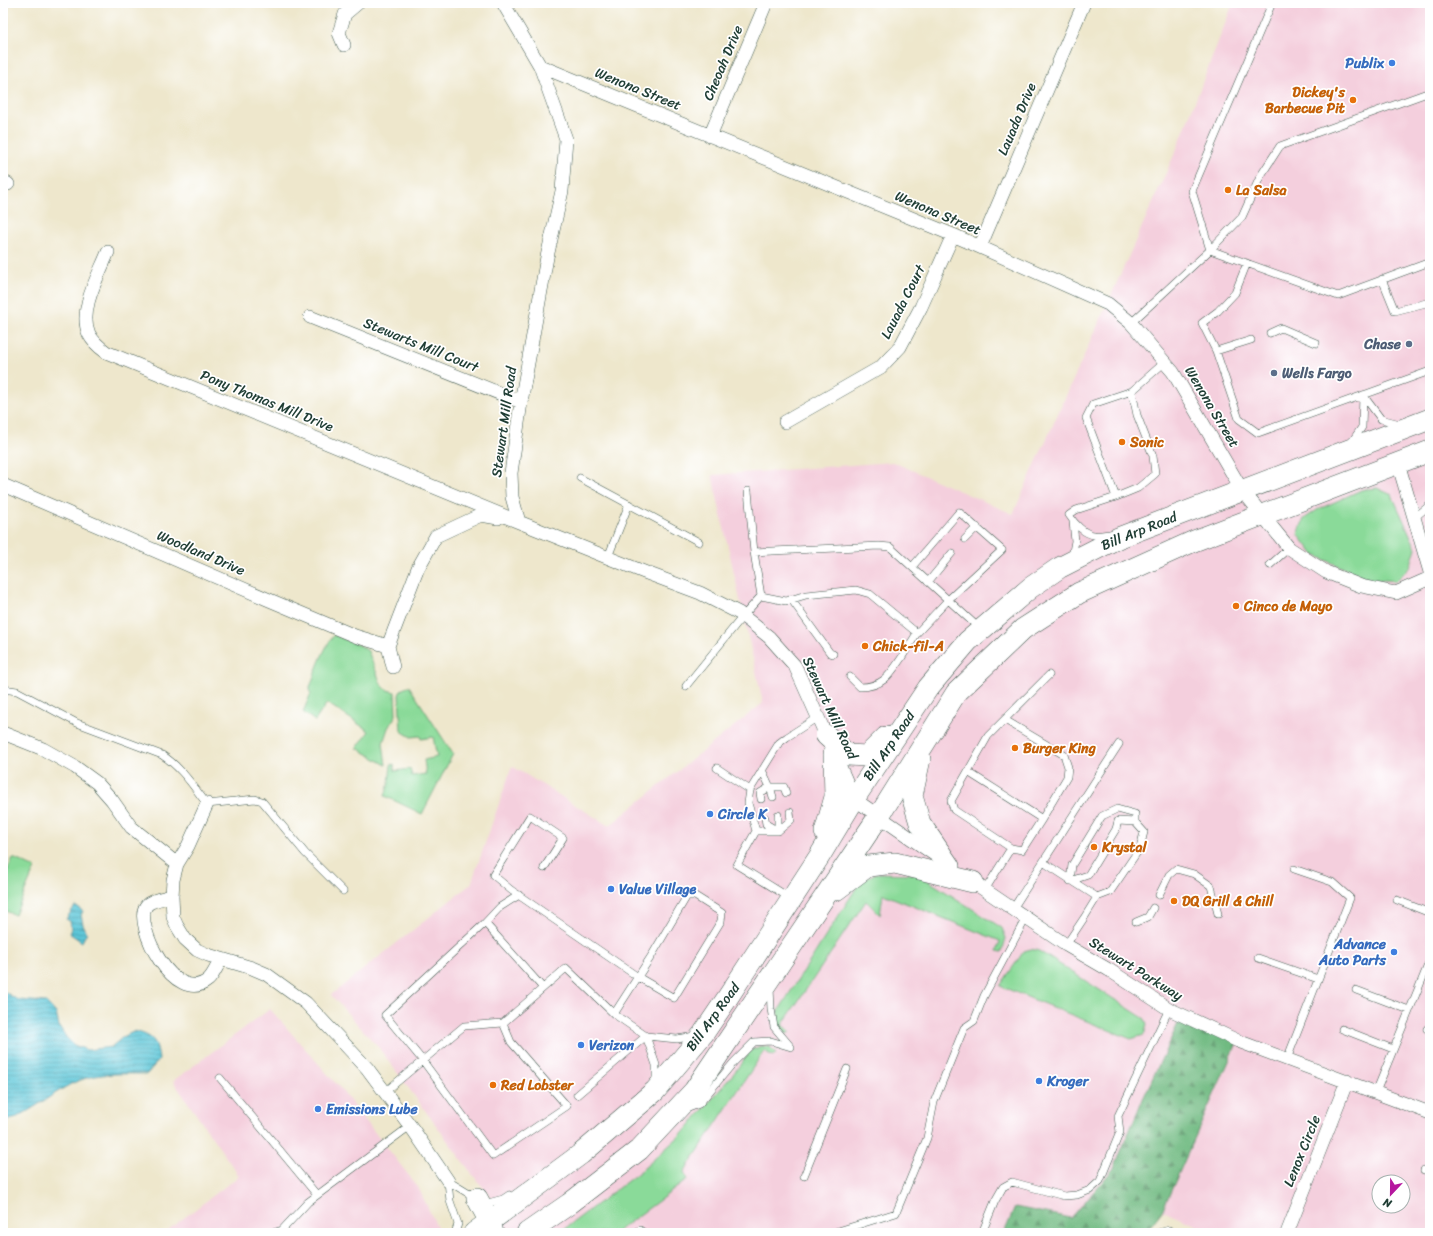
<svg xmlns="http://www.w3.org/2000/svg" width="1433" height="1236" viewBox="0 0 1433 1236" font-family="Sriracha,sans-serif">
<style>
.built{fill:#f4cfdd;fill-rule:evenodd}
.green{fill:#8ada99;stroke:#548c66}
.forest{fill:url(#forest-firs);stroke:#477c5a}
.water{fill:url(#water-rules);stroke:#3e8286}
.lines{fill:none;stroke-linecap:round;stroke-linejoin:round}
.service-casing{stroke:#3e564b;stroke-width:8}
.minor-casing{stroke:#3e564b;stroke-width:14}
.primary-casing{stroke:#3e564b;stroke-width:22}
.service{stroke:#fff;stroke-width:7}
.minor{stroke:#fff;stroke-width:13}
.primary{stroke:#fff;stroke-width:21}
.shop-dot{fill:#3f7fe0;stroke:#fff;stroke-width:1.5}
.food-dot{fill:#e8710a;stroke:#fff;stroke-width:1.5}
.service-dot{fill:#5c6f8a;stroke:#fff;stroke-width:1.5}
.labels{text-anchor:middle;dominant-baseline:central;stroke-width:3.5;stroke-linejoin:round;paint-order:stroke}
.street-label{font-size:14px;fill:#1f3d34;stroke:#fff}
.shop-label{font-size:14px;font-weight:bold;fill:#366cbe;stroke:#fff;text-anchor:start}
.food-label{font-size:14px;font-weight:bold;fill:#c56008;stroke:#fff;text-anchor:start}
.service-label{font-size:14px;font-weight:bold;fill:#4e5e75;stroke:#fff;text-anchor:end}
</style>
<defs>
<pattern id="forest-firs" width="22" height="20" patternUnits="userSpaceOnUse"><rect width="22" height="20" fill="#6fba81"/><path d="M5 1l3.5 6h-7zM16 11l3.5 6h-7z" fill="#5b986a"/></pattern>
<pattern id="water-rules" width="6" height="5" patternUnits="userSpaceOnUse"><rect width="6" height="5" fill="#5cc6d8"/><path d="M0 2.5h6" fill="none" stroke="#4ba2b0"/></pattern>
</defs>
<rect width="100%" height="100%" fill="#fff"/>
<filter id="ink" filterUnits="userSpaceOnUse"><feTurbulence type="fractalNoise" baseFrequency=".025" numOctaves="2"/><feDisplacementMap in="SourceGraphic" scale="8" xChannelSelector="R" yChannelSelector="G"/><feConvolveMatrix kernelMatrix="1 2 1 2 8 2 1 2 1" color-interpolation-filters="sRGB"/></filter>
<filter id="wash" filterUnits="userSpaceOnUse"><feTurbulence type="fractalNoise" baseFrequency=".012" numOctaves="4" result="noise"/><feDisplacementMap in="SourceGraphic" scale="16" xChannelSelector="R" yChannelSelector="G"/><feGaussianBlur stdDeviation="0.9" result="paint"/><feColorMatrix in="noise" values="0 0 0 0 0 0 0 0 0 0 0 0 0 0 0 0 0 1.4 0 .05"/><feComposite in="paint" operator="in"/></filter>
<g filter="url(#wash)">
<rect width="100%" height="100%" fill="#eee7cc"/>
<path class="built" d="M 1233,3 L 1430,3 L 1430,1233 L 1215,1233 L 1162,1211 L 1238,1041 L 1141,1103 L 1114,1168 L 1071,1218 L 1016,1207 L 1004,1233 L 474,1233 L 503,1212 L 472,1174 L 379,1048 L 331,995 L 471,884 L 512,766 L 609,826 L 763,703 L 712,475 L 893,462 L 1013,514 L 1178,146 ZM 1379,1182 L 1403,1182 L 1403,1206 L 1379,1206 Z
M 270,1009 L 339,1087 L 418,1187 L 440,1233 L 164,1233 L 239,1176 L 173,1081 Z"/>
<path class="green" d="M 1377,488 L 1392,495 L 1416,548 L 1410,567 L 1396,581 L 1369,579 L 1314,555 L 1298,534 L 1304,519 L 1317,510 L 1361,490 Z
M 334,635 L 361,646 L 368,651 L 381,684 L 387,690 L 395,692 L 396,715 L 388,728 L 383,743 L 386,765 L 357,748 L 369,731 L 327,703 L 315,721 L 303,712 L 311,693 L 309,691 C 315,672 322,651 334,635 Z
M 409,686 L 453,754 L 422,814 L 385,796 L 389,783 L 391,765 L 394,764 L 395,771 L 410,769 L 412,776 L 426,774 L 424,760 L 437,757 L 433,737 L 421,739 L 420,736 L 411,737 L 401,731 L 399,695 L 401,690 Z
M 13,858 L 35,868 L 15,915 L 3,910 L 3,880 Z
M 876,873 L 918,874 L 1002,928 L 1006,938 L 1002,952 L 997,951 L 1000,941 L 883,894 L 880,915 L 866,901 L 782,1025 L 790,1032 L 786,1034 C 776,1026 778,1021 779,1010 L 860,882 Z
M 1031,949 L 1039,951 L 1145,1019 L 1147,1025 L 1144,1035 L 1131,1039 L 1000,986 L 1024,951 Z
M 761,1046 L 770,1047 L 776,1053 L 773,1056 L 764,1051 L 684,1172 L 687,1180 L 615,1233 L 559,1233 L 642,1170 L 683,1133 L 734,1073 L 751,1050 Z"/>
<path class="forest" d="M 1182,1015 L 1238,1041 L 1162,1211 L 1145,1233 L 1004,1233 L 1015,1207 L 1071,1218 L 1114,1168 L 1141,1103 Z"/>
<path class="water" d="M 75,906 L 83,911 L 81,915 L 84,929 L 87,932 L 82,942 L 69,933 L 71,929 L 70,921 L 66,919 Z
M 3,991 L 18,1000 L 46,1002 L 56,1013 L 59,1026 L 66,1037 L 74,1045 L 87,1050 L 111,1047 L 123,1037 L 135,1031 C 154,1037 157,1040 159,1060 L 147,1074 C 124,1074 100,1072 78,1081 C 58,1088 19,1122 3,1121 Z"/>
</g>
<g filter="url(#ink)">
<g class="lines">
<defs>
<path id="service" d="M 1210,250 L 1192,191 L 1272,3
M 1210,250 L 1338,296 L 1430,262
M 1247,263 L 1235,293 L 1218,311 L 1202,323 L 1216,351 L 1239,419 L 1258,433 L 1430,371
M 1382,279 L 1395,311 L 1430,302
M 1131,323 L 1210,250 L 1242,217 L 1260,177 L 1280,146 L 1430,92
M 1270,333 L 1281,328 L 1316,343
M 1216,351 L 1251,340
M 1132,391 L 1137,415 L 1153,456 L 1155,474 L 1138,488 L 1116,497 L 1086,418 L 1093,404 L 1132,391 L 1165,362
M 1363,395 L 1381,419 L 1400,424
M 1351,443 L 1362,427 L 1363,395
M 580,478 L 699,542
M 748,491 L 754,552
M 1414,518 L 1430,505
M 1110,534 C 1105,534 1099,536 1094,535 C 1084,534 1074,523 1069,515 L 1076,510 L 1116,497
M 965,539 L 977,527
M 608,557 L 629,504
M 1072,557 L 1075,541 L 1073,522
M 1270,565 L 1289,548
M 928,582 L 952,553
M 761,596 L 786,601 L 806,595 L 856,590 L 870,594 L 917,633 L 948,600 L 1002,550 L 959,512 L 912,567
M 791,599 L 830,653 L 833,654
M 850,677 L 860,687 C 883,687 890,675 902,657 C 907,649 912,641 917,633
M 686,686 L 743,616 L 761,596 L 754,552 L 879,546 L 890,547 L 979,628
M 3,689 L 17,691 L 77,723 L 162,755 C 181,767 193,786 207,804 L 255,799 L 262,801 L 305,853 L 343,891
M 1005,720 L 1064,755 L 1068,767 L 1067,777 L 1042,819
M 717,768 L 750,790
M 968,772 L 1042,819 L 1022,850 L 1011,848
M 773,797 L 770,787 L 784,787 L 786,793
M 761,799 L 760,793 L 770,787 L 762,770
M 765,818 L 766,824 L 778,831 L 791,820 L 790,812
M 756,831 L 778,831 L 778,815
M 1043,862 L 1097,897
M 544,868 L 563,838 L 530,816 L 493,875 L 511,890 L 638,977 L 674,998 L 721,921 L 722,913 L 695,896 L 687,896 L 652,955 L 614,1014
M 985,890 L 1011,848 L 954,810 L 951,801 L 988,736 L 1049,675
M 1159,895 L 1169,875 L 1176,869 L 1194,874 L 1211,886 L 1218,914
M 790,898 L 737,865 L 756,831 L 748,803 L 750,790 L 779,743 L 787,737 L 818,717
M 1397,900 L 1430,913
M 1012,910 L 1119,744
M 1136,922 L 1148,917 L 1153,908
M 485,923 L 500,907 L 519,895
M 1066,945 L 1084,918 L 1097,897 L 1110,892 L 1140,848 L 1144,832 L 1135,822 L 1118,821 L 1116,829 L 1088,875 L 1070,881 L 1072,865 L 1102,816 L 1117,809 L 1135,814 L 1135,822
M 1258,958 L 1318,979
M 543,988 L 485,923 L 385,1015 L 423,1061 L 493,1156 L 567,1106 L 511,1042 L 503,1023 L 566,968 L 614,1014 L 646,1036 L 677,1039 L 695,1036
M 1356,990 L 1409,1010
M 1342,1029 L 1393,1049
M 1427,1029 L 1430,1031
M 646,1036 L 656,1065 L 656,1082
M 1287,1059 L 1350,898 L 1332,882 L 1294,869
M 220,1078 L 317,1195
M 385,1092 L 464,1026 L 503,1023
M 1376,1092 L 1430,960
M 577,1095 L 646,1036
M 686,1109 L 699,1104 L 734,1062 L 754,1042 L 771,1041 L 791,1047 L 774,1027 L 771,1009 L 770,988
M 1424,1170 L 1430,1172
M 804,1176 L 847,1069
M 273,1233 L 282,1230
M 285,1233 L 282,1230 L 308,1202 L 410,1126
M 455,1233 L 458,1224 L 450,1201 L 448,1181 L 471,1195 L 488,1203 L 503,1199 L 509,1195
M 636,1233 L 640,1230 L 644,1233
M 832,1233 L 896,1213 L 927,1138 L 934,1102 L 964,1028 L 974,1021 L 984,996 L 1026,918
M 982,1233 L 995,1201 L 1003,1187 L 1012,1182 L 1064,1196 L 1077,1195 L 1090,1190 L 1100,1181 L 1120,1132 L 1118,1116 L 1169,1009
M 1158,1233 L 1169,1230 L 1173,1233"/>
<path id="minor" d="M 503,3 L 540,66 L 566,139 L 562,191 L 547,257 L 521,402 L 511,473 L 512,497 L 519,522 L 644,572 L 700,593 L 739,613 L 769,637 L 795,666 L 829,742
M 344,45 L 339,33 L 345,14 L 358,3
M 540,66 L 953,235 L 1108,304 L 1131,323 L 1173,372 L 1242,490 L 1289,548 L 1326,572 L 1361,586 L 1396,593 L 1430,578
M 710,136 L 766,3
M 3,181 L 8,184
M 980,247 L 1084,3
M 108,252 C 99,275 78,310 89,334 C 93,342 99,347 106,352 L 519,522
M 310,317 L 521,402
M 785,422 L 881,367 L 900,347 L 921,307 L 953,235
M 1398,463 L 1430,572
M 3,485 L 267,599 L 355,636 L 388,646
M 393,667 L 388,646 L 418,568 L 436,536 L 481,515 L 498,518
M 3,733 L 43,749 L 75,767 L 97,783 L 112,800 L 131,827 L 177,864
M 838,762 L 854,799 L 938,857
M 207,804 L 188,846 L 177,864 L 173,880 L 172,896 L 173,917 L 177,926 L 185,939 L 197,950 L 208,955 L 252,968 L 266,974 L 306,1003 L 367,1068 L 414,1131 L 448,1181
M 967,878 L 1066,945 L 1109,970 L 1169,1009 L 1238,1041 L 1430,1113
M 172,896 C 165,898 150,900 146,906 C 133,925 175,1007 208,980 C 213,976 217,966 221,959
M 1287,1233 L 1347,1081"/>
<path id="primary" d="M 826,735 L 848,755 L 867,756 L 886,737
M 920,759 L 912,796 L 920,823 L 949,866
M 825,832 L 835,797 L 834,754
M 836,890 L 868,866 L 895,863 L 973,882
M 477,1198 L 490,1222 L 493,1233
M 474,1233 L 581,1154 L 655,1091 L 703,1034 L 726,1000 L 819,857 L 854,799 L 928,688 L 968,641 L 981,630 L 1030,588 L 1059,568 L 1118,538 L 1430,419
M 527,1233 L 569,1204 L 639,1150 L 694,1091 L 879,816 L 956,693 L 1023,629 L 1079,593 L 1194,541 L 1430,451"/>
</defs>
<use href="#service" class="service-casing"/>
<use href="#minor" class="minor-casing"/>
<use href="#primary" class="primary-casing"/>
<use href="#service" class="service"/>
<use href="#minor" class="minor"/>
<use href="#primary" class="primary"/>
</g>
</g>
<g class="shop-dot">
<circle cx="1392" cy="63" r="4"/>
<circle cx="710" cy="814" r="4"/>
<circle cx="611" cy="889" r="4"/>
<circle cx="1394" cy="952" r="4"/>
<circle cx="581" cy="1045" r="4"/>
<circle cx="1039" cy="1081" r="4"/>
<circle cx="318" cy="1109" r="4"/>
</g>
<g class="food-dot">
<circle cx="1353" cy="100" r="4"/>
<circle cx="1228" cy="190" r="4"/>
<circle cx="1122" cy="442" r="4"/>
<circle cx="1236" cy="606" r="4"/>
<circle cx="865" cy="646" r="4"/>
<circle cx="1015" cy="748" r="4"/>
<circle cx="1094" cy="847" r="4"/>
<circle cx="1174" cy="901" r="4"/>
<circle cx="493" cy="1085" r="4"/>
</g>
<g class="service-dot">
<circle cx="1409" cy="344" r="4"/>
<circle cx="1274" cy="373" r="4"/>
</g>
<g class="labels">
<g class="street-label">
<text transform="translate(723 63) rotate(-67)">Cheoah Drive</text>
<text transform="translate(638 89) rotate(22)">Wenona Street</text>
<text transform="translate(1017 119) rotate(-67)">Lauada Drive</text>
<text transform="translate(938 213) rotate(23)">Wenona Street</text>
<text transform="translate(903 302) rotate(-63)">Lauada Court</text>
<text transform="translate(421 345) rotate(22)">Stewarts Mill Court</text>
<text transform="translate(267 401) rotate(22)">Pony Thomas Mill Drive</text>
<text transform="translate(1212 407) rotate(59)">Wenona Street</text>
<text transform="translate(504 422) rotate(-82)">Stewart Mill Road</text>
<text transform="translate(1139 531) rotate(-22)">Bill Arp Road</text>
<text transform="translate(201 553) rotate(23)">Woodland Drive</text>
<text transform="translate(830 708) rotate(65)">Stewart Mill Road</text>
<text transform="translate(889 746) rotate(-56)">Bill Arp Road</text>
<text transform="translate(1136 969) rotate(32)">Stewart Parkway</text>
<text transform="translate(713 1017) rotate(-54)">Bill Arp Road</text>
<text transform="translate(1302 1151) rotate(-68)">Lenox Circle</text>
</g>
<g class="shop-label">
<text x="1384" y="63" text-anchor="end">Publix</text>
<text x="718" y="814">Circle K</text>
<text x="619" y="889">Value Village</text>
<text x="1386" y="944" text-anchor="end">Advance<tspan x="1386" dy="16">Auto Parts</tspan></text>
<text x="589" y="1045">Verizon</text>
<text x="1047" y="1081">Kroger</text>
<text x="326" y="1109">Emissions Lube</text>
</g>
<g class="food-label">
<text x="1345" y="92" text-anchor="end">Dickey's<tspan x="1345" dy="16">Barbecue Pit</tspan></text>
<text x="1236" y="190">La Salsa</text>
<text x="1130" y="442">Sonic</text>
<text x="1244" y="606">Cinco de Mayo</text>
<text x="873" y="646">Chick-fil-A</text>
<text x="1023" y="748">Burger King</text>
<text x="1102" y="847">Krystal</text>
<text x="1182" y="901">DQ Grill &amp; Chill</text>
<text x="501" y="1085">Red Lobster</text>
</g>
<g class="service-label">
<text x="1401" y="344">Chase</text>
<text x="1282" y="373" text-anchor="start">Wells Fargo</text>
</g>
</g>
<rect width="1433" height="1236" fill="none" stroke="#fff" stroke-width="16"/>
<g transform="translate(1391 1194) rotate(202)"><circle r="19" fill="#ffffff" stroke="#a5b1ae"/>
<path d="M0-3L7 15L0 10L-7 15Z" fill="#b5179e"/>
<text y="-6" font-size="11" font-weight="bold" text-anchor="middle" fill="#1f3d34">N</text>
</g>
</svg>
